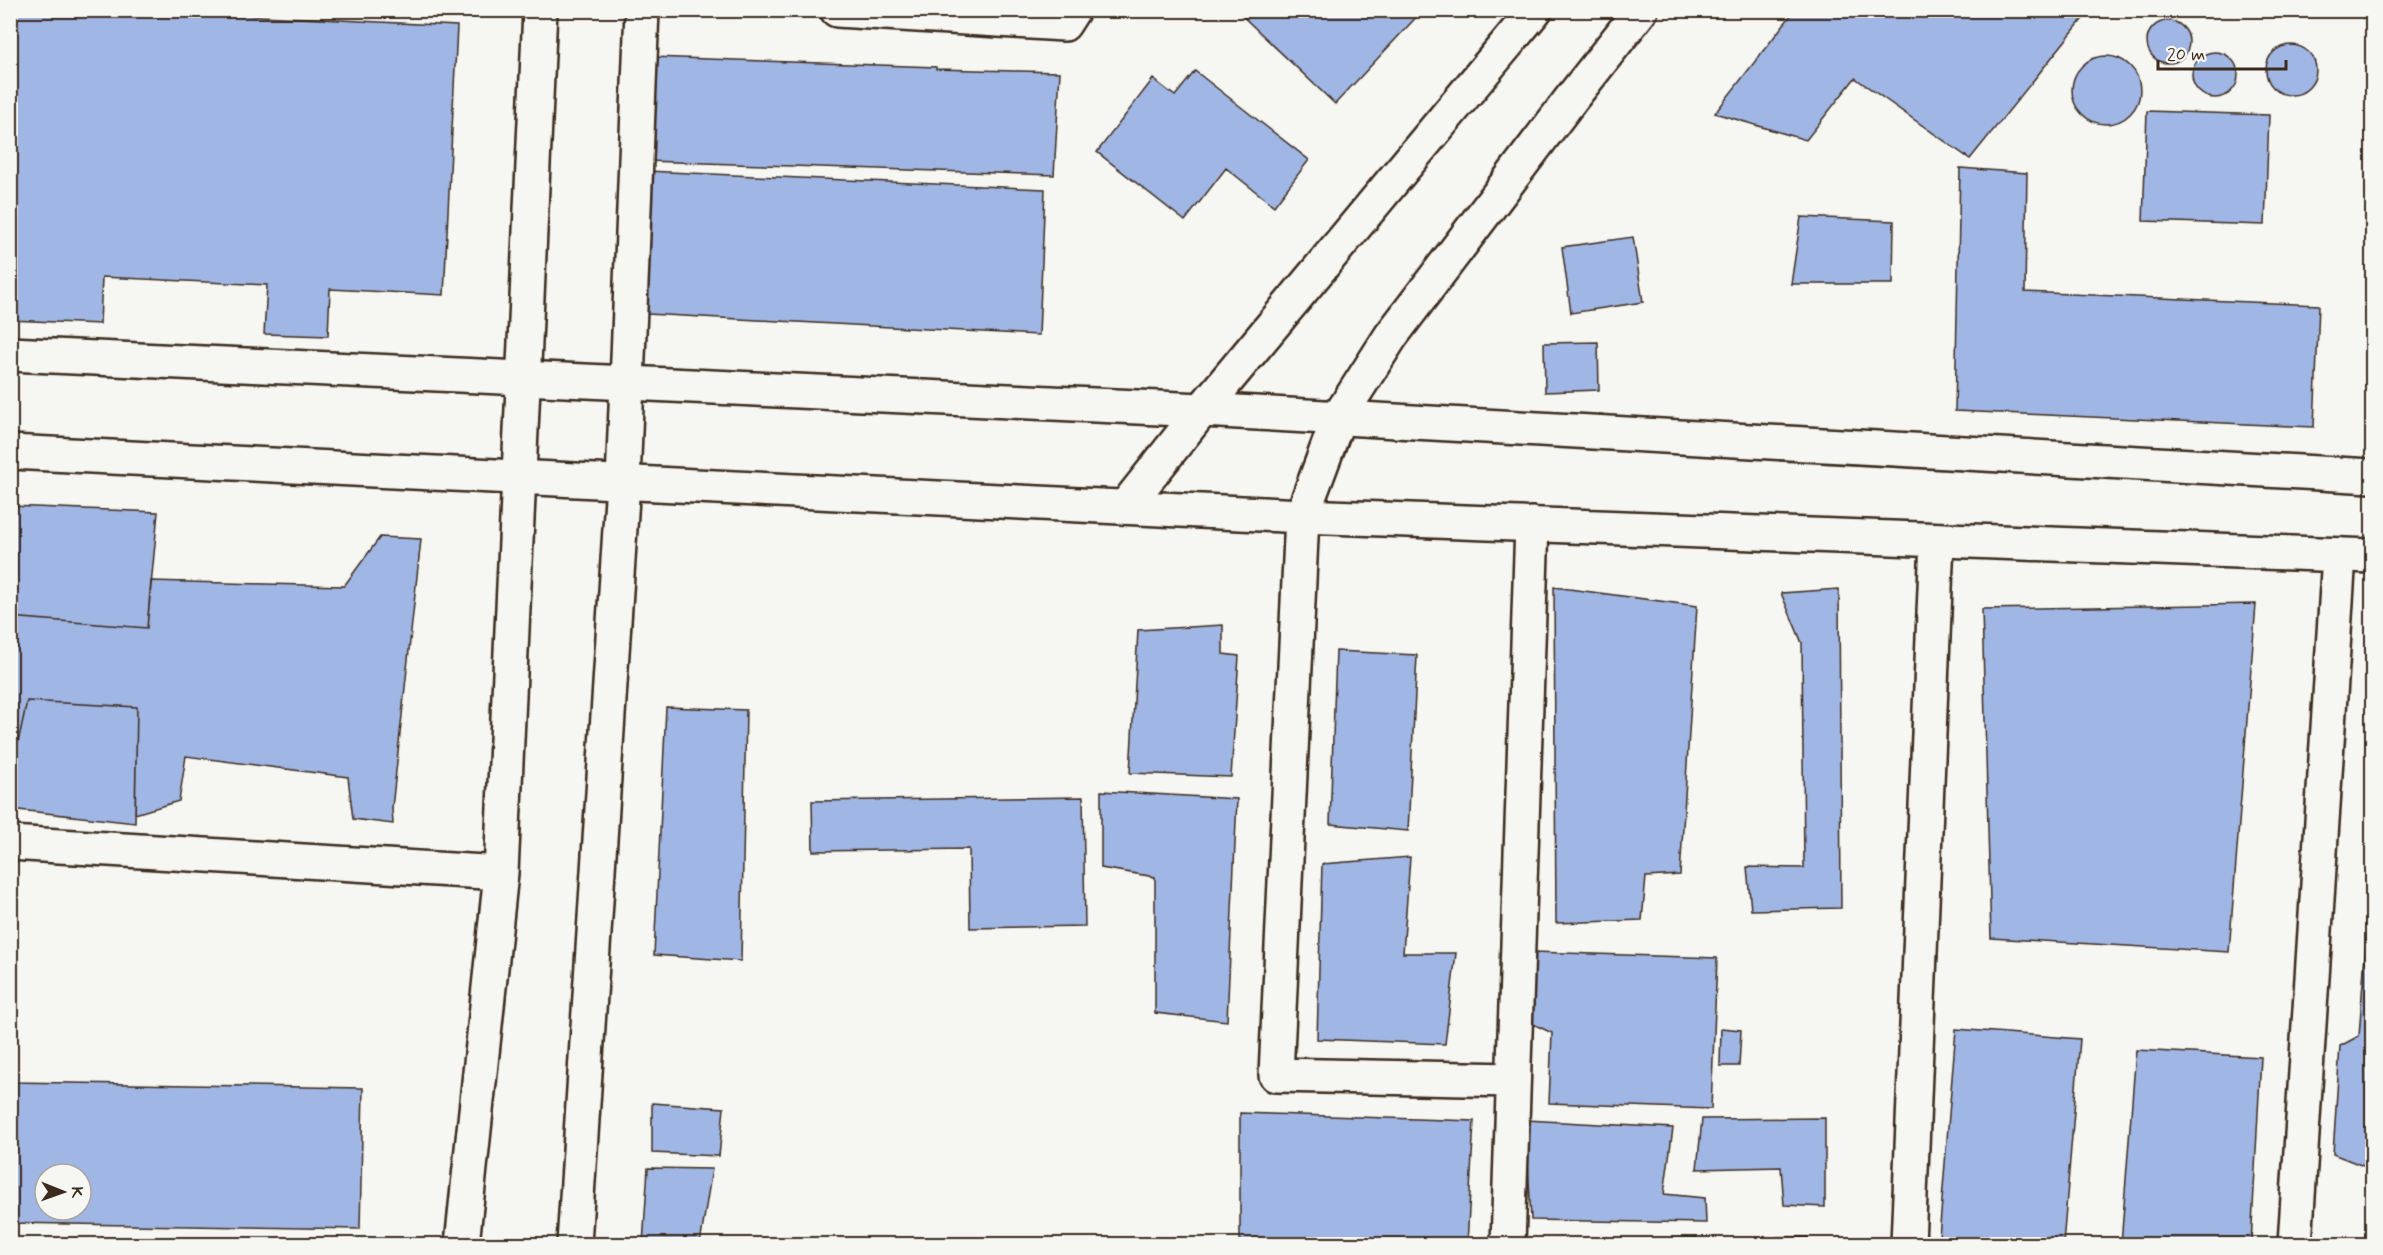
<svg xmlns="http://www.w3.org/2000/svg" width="2383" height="1255" viewBox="0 0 2383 1255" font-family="Mynerve,sans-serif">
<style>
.building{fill:#a0b6e4;stroke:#3b2a1e;stroke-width:1.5;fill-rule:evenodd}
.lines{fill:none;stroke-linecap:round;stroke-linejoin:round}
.minor-casing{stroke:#3b2a1e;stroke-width:38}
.secondary-casing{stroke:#3b2a1e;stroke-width:38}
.minor{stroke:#f6f6f2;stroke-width:33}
.secondary{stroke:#f6f6f2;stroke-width:33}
</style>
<rect width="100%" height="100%" fill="#f6f6f2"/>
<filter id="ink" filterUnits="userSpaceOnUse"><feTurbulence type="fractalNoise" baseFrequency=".0167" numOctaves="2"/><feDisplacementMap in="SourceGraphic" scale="12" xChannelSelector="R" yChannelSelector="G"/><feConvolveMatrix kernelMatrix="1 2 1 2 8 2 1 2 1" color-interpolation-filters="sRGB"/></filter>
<g filter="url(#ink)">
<path class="building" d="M 10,10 L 143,10 L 457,26 L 444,295 L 330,289 L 328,336 L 264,334 L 267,285 L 102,277 L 100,324 L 10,320 Z
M 1236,10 L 1423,10 L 1335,104 Z
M 1795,10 L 2090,10 L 1970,159 L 1855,78 L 1806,140 L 1715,113 Z
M 2352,10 L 2372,10 L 2372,25 Z
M2147 42a21 21 0 1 1 42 0a21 21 0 1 1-42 0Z
M2266 70a25 25 0 1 1 50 0a25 25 0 1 1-50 0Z
M2192 75a23 23 0 1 1 46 0a23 23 0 1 1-46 0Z
M2072 90a34 34 0 1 1 68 0a34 34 0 1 1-68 0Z
M 652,57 L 936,67 L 936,69 L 1060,72 L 1054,175 L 646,161 Z
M 1195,71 L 1309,160 L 1274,206 L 1226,168 L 1185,221 L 1097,152 L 1153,79 L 1175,96 Z
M 2147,111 L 2269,115 L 2265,225 L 2143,221 Z
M 1960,168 L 2027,173 L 2025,292 L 2319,305 L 2314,427 L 1955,411 Z
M 646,171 L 1045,189 L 1039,335 L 647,314 L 642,273 Z
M 1801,217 L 1894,221 L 1893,284 L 1791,284 Z
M 1633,237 L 1643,302 L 1571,313 L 1562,247 Z
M 1598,342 L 1599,390 L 1545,392 L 1544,343 Z
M 10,506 L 158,512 L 147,628 L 10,617 Z
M 380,537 L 421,539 L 392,808 L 393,824 L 353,819 L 348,777 L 186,756 L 179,801 L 135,814 L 137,707 L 27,701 L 17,747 L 10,747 L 10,617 L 147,628 L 151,581 L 344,586 Z
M 1554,587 L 1697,606 L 1680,875 L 1646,877 L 1642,920 L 1556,923 Z
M 1839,589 L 1841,908 L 1751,910 L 1747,867 L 1804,868 L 1802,643 L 1781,593 Z
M 2256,604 L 2229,952 L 1991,938 L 1982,609 Z
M 1223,625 L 1223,654 L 1239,656 L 1231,777 L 1130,773 L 1138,630 Z
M 1336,651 L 1417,655 L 1408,831 L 1330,824 Z
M 27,701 L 137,707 L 135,823 L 10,809 L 10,747 L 17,747 Z
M 666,707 L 746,710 L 741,961 L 654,955 Z
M 1101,791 L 1237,799 L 1227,1021 L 1155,1013 L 1155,877 L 1101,868 Z
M 1083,797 L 1085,926 L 970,928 L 969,849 L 813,851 L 812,801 Z
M 1410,857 L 1403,953 L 1456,953 L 1445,1044 L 1317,1039 L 1322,864 Z
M 2372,860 L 2372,1244 L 2369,1244 L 2371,1169 L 2333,1154 L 2340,1046 L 2359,1036 Z
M 10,902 L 17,902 L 13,1082 L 363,1088 L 360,1229 L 10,1223 ZM 45,1174 L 81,1174 L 81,1210 L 45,1210 Z
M 1533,952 L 1717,958 L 1711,1109 L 1549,1103 L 1552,1033 L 1531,1023 Z
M 1721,1028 L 1741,1030 L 1739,1066 L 1720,1066 Z
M 1956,1029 L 2080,1039 L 2063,1244 L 2021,1244 L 1939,1237 Z
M 2136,1050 L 2261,1057 L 2251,1244 L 2121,1244 Z
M 652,1103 L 724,1108 L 719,1156 L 652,1153 Z
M 1240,1113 L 1474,1121 L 1467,1244 L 1240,1244 Z
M 1825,1118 L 1825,1207 L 1784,1205 L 1781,1167 L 1697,1169 L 1702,1119 Z
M 1526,1120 L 1673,1128 L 1664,1194 L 1705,1198 L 1706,1223 L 1531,1220 Z
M 648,1168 L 712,1169 L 700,1244 L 643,1244 Z
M 1777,1237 L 1808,1237 L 1808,1244 L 1777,1244 Z
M 1697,1238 L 1696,1244 L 1514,1244 L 1514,1241 Z"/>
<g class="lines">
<defs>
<path id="minor" d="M 837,10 L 1064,24 L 1073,10
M 1125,507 L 1202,410 L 1535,10
M 10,843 L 501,873
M 1513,1080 L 1276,1075 L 1302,516 L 1339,417 L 1391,336 L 1571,99 L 1641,10
M 462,1244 L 501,873 L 540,10
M 574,1244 L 623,482 L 642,10
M 1508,1244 L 1532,524
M 1908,1244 L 1937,540
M 2295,1244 L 2339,555"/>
<path id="secondary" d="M 10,354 L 1202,410 L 2372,476
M 10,452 L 1302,516 L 2372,556"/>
</defs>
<use href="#minor" class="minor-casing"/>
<use href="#secondary" class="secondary-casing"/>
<use href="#minor" class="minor"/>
<use href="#secondary" class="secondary"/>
</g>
</g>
<rect width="2383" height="1255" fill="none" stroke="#f6f6f2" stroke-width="36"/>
<rect x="18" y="18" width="2347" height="1219" fill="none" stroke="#3b2a1e" stroke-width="2" filter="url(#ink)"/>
<g transform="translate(63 1192) rotate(91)"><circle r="28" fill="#f6f6f2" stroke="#aba49d" stroke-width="1.5"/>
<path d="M0-4.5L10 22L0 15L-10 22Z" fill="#3b2a1e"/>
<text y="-9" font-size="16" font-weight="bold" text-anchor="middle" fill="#3b2a1e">K</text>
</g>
<path d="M2158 60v9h128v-9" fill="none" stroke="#3b2a1e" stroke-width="3"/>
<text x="2167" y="60" font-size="18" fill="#3b2a1e" stroke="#f6f6f2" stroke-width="4.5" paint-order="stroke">20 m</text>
</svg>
